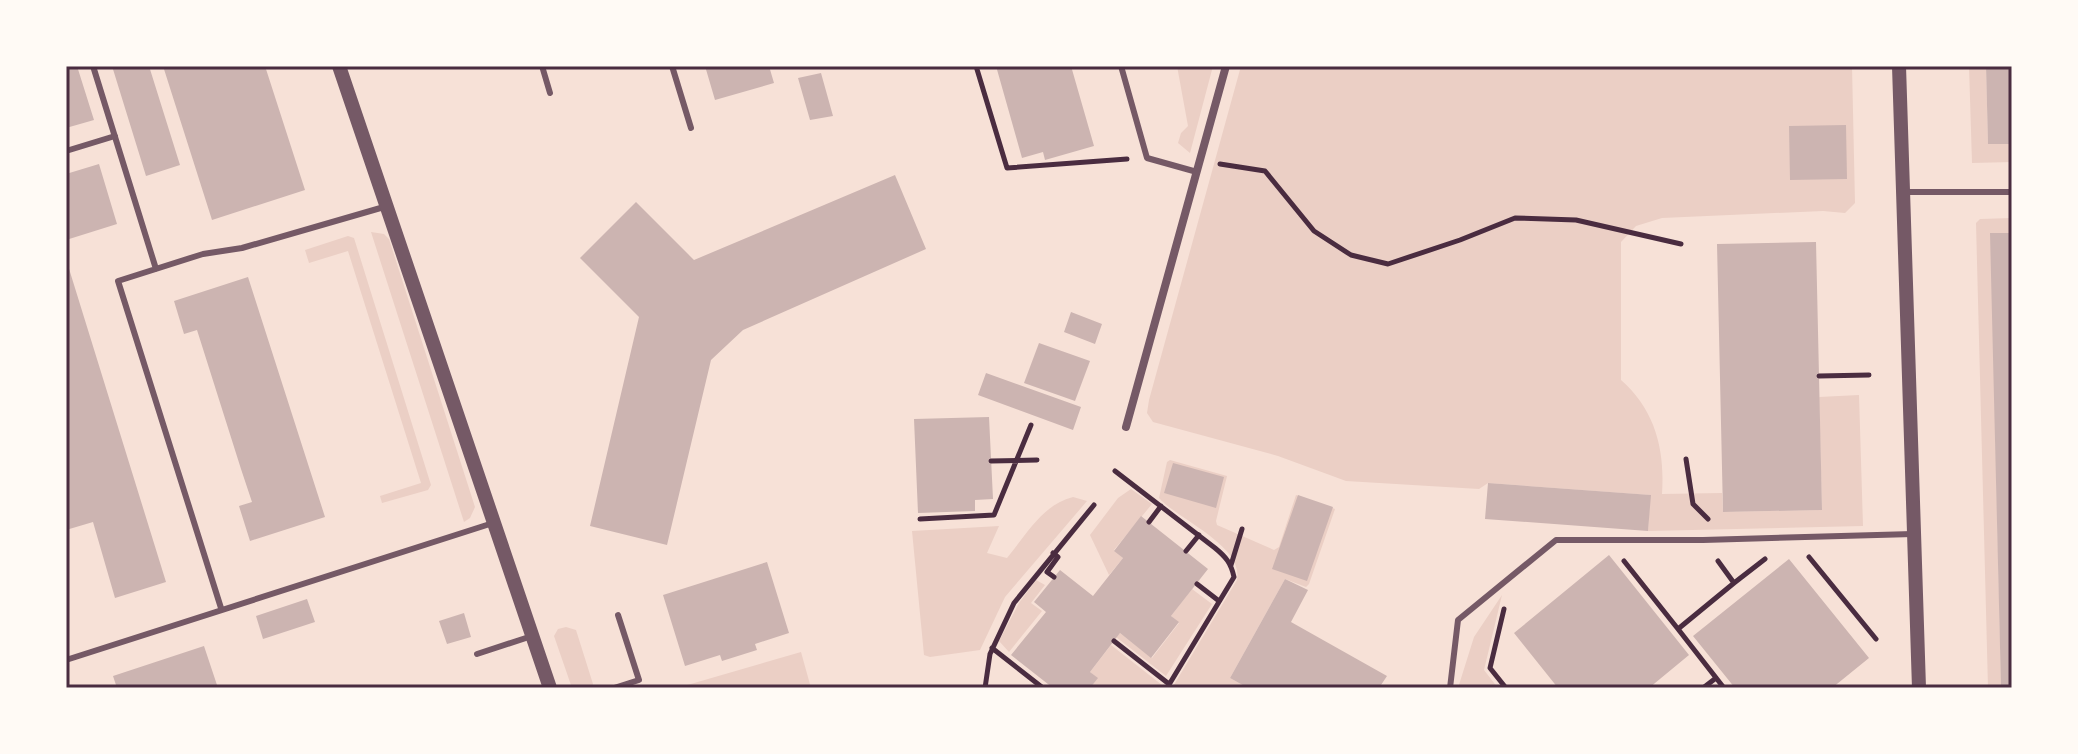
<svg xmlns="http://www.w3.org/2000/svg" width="2078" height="754" viewBox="0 0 2078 754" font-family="'Sofia Sans Condensed',sans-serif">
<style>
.green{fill:#ebcfc5}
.building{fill:#ccb4b1}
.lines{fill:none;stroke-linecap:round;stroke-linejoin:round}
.path{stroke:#4a2c40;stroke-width:5}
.service{stroke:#755966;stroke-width:6}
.minor{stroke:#755966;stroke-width:8}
.tertiary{stroke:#755966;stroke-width:14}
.neatline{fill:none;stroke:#4a2c40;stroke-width:3}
</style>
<rect width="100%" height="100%" fill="#f7e1d7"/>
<path class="green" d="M 1177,66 L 1213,66 L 1190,153 L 1178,143 L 1181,133 L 1188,126 Z
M 1241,66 L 1852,66 L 1855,203 L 1845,213 L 1823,211 L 1662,218 L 1636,226 L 1621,242 L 1621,380 C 1655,410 1665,449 1662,494 L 1722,493 L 1723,512 L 1822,510 L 1819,397 L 1859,395 L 1863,526 L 1648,531 L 1650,495 L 1488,483 L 1479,489 L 1346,481 L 1278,456 L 1153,422 L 1147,413 L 1149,400 Z
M 1969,66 L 1986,66 L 1988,144 L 2012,144 L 2012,162 L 1972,163 Z
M 2012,218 L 2012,233 L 1991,233 L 2001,688 L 1988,688 L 1976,223 L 1980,219 Z
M 371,232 L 384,234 L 389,239 L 475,507 L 470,518 L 464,522 Z
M 348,236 L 354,238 L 431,485 L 428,490 L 382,503 L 380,496 L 421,483 L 348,251 L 309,263 L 305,250 Z
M 1170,460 L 1227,476 L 1216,521 L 1217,525 L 1274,550 L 1279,547 L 1296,495 L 1335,509 L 1309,584 L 1306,587 L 1285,579 L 1230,678 L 1248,688 L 1172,688 L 1237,580 C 1244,546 1179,520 1159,498 L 1167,462 Z
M 1131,489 L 1152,504 L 1114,550 L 1123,558 L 1109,575 L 1090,535 L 1118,498 Z
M 1073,497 L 1087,501 L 1005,597 L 980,650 L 930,657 L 924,655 L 912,531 L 999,526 L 987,553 L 1007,558 C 1027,534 1042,505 1073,497 Z
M 1036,580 L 1045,585 L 1031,603 L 1042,611 L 1009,652 L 999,641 L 1019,603 Z
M 1192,589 L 1212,604 L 1166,676 L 1116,637 L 1120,633 L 1152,658 L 1179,623 L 1171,616 Z
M 1502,595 L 1484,670 L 1498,688 L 1458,688 L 1474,637 Z
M 566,627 L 576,630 L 593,684 L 591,688 L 572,688 L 554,636 L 558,629 Z
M 1111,645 L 1162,685 L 1160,688 L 1090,688 L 1097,678 L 1090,672 Z
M 801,652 L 811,688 L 677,688 Z"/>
<path class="building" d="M 66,66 L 77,66 L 94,120 L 66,128 Z
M 112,66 L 149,66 L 180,165 L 146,176 Z
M 163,66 L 265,66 L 305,190 L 212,220 Z
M 705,66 L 769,66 L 774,83 L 715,100 Z
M 996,66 L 1071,66 L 1094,146 L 1045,160 L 1043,152 L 1022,158 Z
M 1986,66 L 2012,66 L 2012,144 L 1988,144 Z
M 821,73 L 833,116 L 810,120 L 798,78 Z
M 1846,125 L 1847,179 L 1790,180 L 1789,126 Z
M 99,164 L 117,224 L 66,240 L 66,174 Z
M 895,175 L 926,249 L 743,330 L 711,360 L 667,545 L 590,526 L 639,317 L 580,258 L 636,202 L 694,260 Z
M 1990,233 L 2012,233 L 2012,688 L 2001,688 Z
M 1816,242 L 1822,510 L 1723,512 L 1717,244 Z
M 66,259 L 166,582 L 115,598 L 93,522 L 66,530 Z
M 248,277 L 325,517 L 250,541 L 239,506 L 252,502 L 241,469 L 197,330 L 184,334 L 174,301 Z
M 1071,312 L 1102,324 L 1095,344 L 1064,332 Z
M 1039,343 L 1090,361 L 1075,401 L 1024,383 Z
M 986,373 L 1081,407 L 1073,430 L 978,395 Z
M 989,417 L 993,499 L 975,500 L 975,511 L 918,513 L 914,419 Z
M 1173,463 L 1224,477 L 1216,508 L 1164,493 Z
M 1488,483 L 1651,495 L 1648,531 L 1485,519 Z
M 1298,495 L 1333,507 L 1307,581 L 1272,569 Z
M 1141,516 L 1208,569 L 1171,616 L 1179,622 L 1151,658 L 1120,633 L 1090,672 L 1098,678 L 1090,688 L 1053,688 L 1011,655 L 1046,612 L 1034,602 L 1060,570 L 1093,596 L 1123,558 L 1114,551 Z
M 1609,555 L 1689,655 L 1649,688 L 1558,688 L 1514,633 Z
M 1789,559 L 1869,658 L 1832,688 L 1735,688 L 1693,636 Z
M 767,562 L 789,633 L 755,644 L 757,650 L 722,661 L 720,655 L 685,666 L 663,595 Z
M 1285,579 L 1308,590 L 1291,622 L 1387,676 L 1379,688 L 1248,688 L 1230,678 Z
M 307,599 L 315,622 L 263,639 L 256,616 Z
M 464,613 L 471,637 L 447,644 L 439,621 Z
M 204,646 L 218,688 L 117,688 L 113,676 Z"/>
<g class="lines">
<path class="path" d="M 976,66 L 1007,168 L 1127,159
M 1220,164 L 1265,171 L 1314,231 L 1351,255 L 1388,264 L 1460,240 L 1515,218 L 1576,220 L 1681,244
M 1819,376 L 1869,375
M 1686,459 L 1693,504 L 1708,519
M 991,461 L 1037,460
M 1115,471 L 1215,548 C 1226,557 1231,563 1234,577 L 1167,688
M 920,519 L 994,515 L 1031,425
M 1149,522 L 1161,506
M 1186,551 L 1199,535
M 1053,553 L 1058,557 L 1047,572 L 1054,577
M 1809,557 L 1876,639
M 1624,561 L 1678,629
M 1718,561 L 1734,583 L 1678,629 L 1724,688
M 1231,565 L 1242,529
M 1734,583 L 1765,559
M 1197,584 L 1219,601
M 1504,609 L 1490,668 L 1506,688
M 1114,641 L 1169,684
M 992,648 L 1043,688
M 985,688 L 990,654 L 1014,603 L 1094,505
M 1703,688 L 1716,678"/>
<path class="service" d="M 93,66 L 156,269
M 542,66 L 550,93
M 672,66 L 691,128
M 1121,66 L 1147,158 L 1197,172
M 66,151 L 115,136
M 1905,192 L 2012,192
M 221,608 L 118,281 L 203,254 L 242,248 L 384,207
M 477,654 L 532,636
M 66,660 L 493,523
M 614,688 L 639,680 L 618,615
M 1450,688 L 1458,620 L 1556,540 L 1703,540 L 1913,534"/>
<path class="minor" d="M 1126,427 L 1226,66"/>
<path class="tertiary" d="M 339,66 L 550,688
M 1899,66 L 1919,688"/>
</g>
<rect width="2078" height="754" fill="none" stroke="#fffaf5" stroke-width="136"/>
<rect x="68" y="68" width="1942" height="618" class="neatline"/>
</svg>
